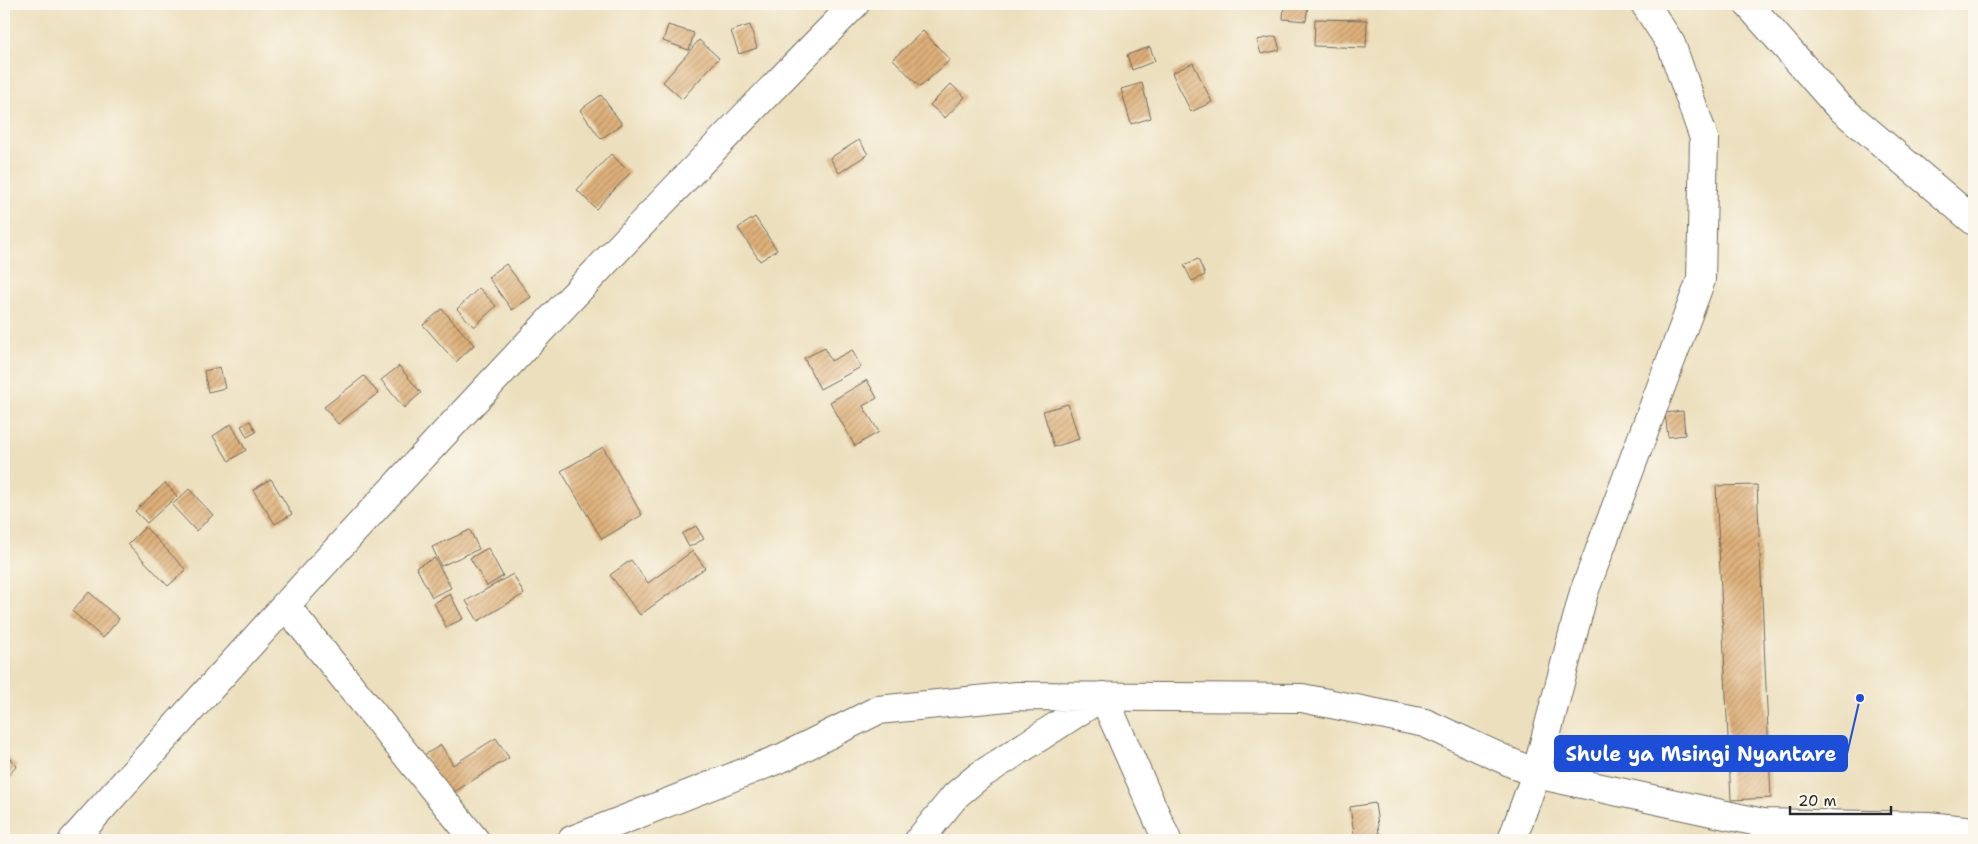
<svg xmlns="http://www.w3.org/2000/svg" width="1978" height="844" viewBox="0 0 1978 844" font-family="'Shantell Sans',sans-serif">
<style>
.building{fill:url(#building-hatch)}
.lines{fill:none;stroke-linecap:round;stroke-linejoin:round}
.minor-casing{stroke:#6f6a5e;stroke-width:30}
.minor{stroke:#fff;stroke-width:28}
.leader{fill:none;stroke:#1d4ed8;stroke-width:2}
.callout-dot{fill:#1d4ed8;stroke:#fbf7ec;stroke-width:2}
.callout{fill:#1d4ed8;stroke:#1d4ed8;stroke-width:2}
.callout-label{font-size:20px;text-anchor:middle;font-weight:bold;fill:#fff}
</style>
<defs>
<pattern id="building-hatch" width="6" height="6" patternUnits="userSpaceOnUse" patternTransform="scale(1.25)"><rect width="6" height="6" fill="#deb07a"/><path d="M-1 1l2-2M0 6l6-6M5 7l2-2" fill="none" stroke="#b48f64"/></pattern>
</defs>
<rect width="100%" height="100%" fill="#fbf7ec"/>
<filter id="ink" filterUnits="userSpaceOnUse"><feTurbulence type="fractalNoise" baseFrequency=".02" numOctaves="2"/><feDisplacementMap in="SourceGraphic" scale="10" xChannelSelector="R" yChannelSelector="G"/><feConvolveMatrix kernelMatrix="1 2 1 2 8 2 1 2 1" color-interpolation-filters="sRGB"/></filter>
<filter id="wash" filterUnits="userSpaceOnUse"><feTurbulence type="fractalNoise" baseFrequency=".0096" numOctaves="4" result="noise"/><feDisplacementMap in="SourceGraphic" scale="20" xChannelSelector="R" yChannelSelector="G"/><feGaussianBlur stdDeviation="1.12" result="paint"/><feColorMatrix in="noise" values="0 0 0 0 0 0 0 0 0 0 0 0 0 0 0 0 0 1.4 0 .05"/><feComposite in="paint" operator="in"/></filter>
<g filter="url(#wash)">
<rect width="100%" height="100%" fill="#ecdfbd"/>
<g id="blocks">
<path class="building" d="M 1284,4 L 1308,4 L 1306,21 L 1283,19 Z
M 1315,19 L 1367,20 L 1366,48 L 1314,46 Z
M 668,25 L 694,33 L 689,50 L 663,41 Z
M 750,25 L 757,48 L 739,54 L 731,31 Z
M 923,31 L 950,60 L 920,87 L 893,59 Z
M 1276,36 L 1280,50 L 1261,54 L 1257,40 Z
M 699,40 L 719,58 L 682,99 L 663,82 Z
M 1150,47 L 1155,61 L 1132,70 L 1127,55 Z
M 1193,63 L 1212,102 L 1191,112 L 1172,73 Z
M 1142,83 L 1151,118 L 1131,124 L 1121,89 Z
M 951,84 L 965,97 L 945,118 L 930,105 Z
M 601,95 L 622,124 L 601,139 L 580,110 Z
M 859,140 L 868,154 L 839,173 L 830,158 Z
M 611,154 L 630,173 L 596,209 L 577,190 Z
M 755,217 L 777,250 L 760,261 L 738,228 Z
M 1198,259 L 1205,275 L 1192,281 L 1184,265 Z
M 506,264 L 531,297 L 512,310 L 488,277 Z
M 479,288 L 496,306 L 474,327 L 457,309 Z
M 442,309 L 474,345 L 456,362 L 423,325 Z
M 825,348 L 831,361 L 852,350 L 861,367 L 820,389 L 804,358 Z
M 399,366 L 421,393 L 404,408 L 381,380 Z
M 220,367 L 225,388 L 208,392 L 204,371 Z
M 364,376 L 378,393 L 338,424 L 324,407 Z
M 867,380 L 877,398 L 863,406 L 879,432 L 855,446 L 830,402 Z
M 1068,404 L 1079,439 L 1054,447 L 1043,411 Z
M 1683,411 L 1685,435 L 1668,437 L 1665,413 Z
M 250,421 L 256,432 L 247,437 L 241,426 Z
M 231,424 L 246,450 L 229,461 L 213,436 Z
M 603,447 L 642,515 L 602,539 L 561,471 Z
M 271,479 L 292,514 L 275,524 L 253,490 Z
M 165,483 L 177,496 L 147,523 L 135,511 Z
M 1757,485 L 1771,798 L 1731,800 L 1716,486 Z
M 189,489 L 213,515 L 196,531 L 172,505 Z
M 696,526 L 704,539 L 689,547 L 682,534 Z
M 145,527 L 186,570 L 168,586 L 128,544 Z
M 470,530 L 479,549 L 441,566 L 432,547 Z
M 488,548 L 503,576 L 487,586 L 470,558 Z
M 693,551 L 705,568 L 640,615 L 610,575 L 631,560 L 648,583 Z
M 435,558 L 451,588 L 432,597 L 416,567 Z
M 513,574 L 524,594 L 478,621 L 466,601 Z
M 89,592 L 119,619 L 103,638 L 72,611 Z
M 450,594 L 463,619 L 446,627 L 434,603 Z
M 496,738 L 509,758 L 449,795 L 424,755 L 441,745 L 453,765 Z
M 4,753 L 17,766 L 4,780 Z
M 1375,803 L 1380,840 L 1355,840 L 1350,807 Z"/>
</g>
</g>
<g filter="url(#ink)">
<use href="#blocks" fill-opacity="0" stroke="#6f6a5e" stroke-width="1"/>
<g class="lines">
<defs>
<path id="minor" d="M 1748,4 L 1837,105 L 1974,221
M 285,605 L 475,840
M 73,840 C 328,556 587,275 855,4
M 572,840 L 784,757 L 878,710 L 1017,696 L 1302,698 L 1425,723 L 1536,774 L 1763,823 L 1928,826 L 1974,831
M 919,840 L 956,795 L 979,776 L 1103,696 L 1167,840
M 1512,840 L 1536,774 L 1584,592 L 1701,280 L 1704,138 L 1671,44 L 1645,4"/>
</defs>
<use href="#minor" class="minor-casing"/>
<use href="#minor" class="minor"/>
</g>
</g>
<path class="leader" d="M1860 698L1847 754"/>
<circle class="callout-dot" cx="1860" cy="698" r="5"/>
<rect class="callout" x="1555" y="736" width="292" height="35" rx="5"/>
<g class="callout-label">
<text x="1701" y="761">Shule ya Msingi Nyantare</text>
</g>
<rect width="1978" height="844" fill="none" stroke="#fbf7ec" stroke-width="20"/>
<path d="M1790 806v8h101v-8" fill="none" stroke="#2b2b2b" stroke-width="2.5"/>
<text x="1798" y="806" font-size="15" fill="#2b2b2b" stroke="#fbf7ec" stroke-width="4" paint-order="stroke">20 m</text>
</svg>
